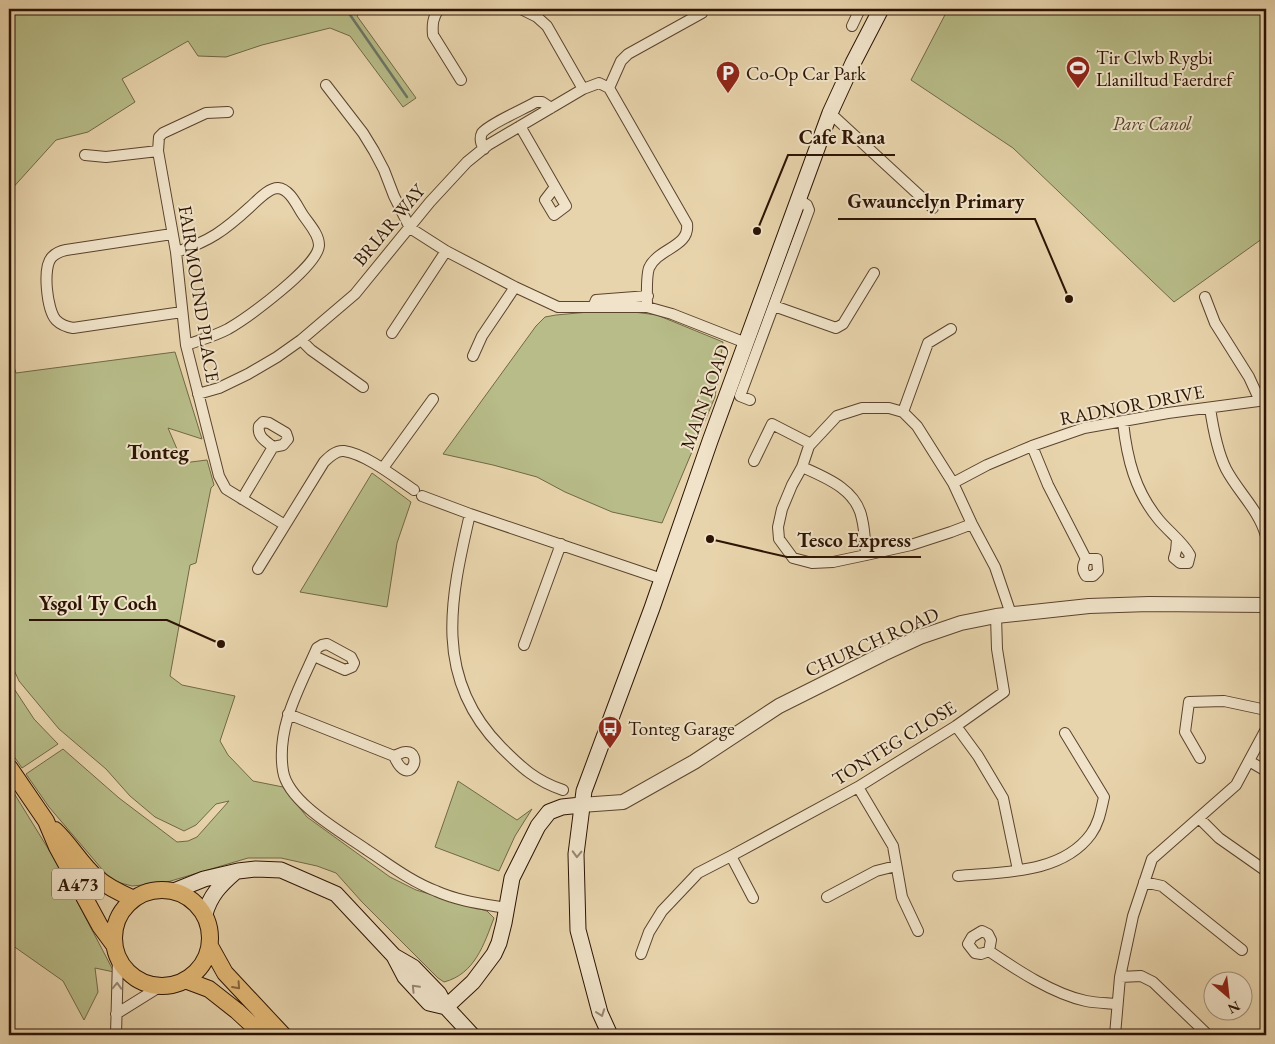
<svg xmlns="http://www.w3.org/2000/svg" width="1275" height="1044" viewBox="0 0 1275 1044" font-family="'EB Garamond',serif">
<style>
.green{fill:#b7bc88;stroke:#726846}
.lines{fill:none;stroke-linecap:round;stroke-linejoin:round}
.stream{stroke:#6c7667;stroke-width:2.5}
.minor-casing{stroke:#5b432d;stroke-width:12}
.tertiary-casing{stroke:#5b432d;stroke-width:16}
.secondary-casing{stroke:#2c1303;stroke-width:17}
.primary-casing{stroke:#2c1303;stroke-width:18}
.minor{stroke:#f0e3c9;stroke-width:10}
.tertiary{stroke:#f0e3c9;stroke-width:14}
.secondary{stroke:#f0e3c9;stroke-width:15}
.primary{stroke:#e4ba76;stroke-width:16}
.oneway{stroke:#988570}
.oneway2{stroke:#88663c}
.labels{text-anchor:middle;dominant-baseline:central;stroke-width:4;stroke-linejoin:round;paint-order:stroke}
.shield{fill:#f0e3c9;stroke:#67513e;stroke-width:1}
.shield-label{font-size:18px;font-weight:bold;fill:#2c1303}
.poi-label{font-size:19px;fill:#2c1303;stroke:#f0e3c9;text-anchor:start}
.park-label{font-size:19px;font-style:italic;fill:#56462b;stroke:#f0e3c9}
.street-label{font-size:19px;fill:#2c1303;stroke:#f0e3c9}
.quarter-label{font-size:21px;font-weight:bold;fill:#2c1303;stroke:#f0e3c9}
.leader{fill:none;stroke:#2c1303;stroke-width:2}
.callout-dot{fill:#2c1303;stroke:#f0e3c9;stroke-width:2}
.callout-label{font-size:20px;text-anchor:middle;font-weight:bold;fill:#2c1303;stroke:#f0e3c9;stroke-width:4;stroke-linejoin:round;paint-order:stroke}
</style>
<rect width="100%" height="100%" fill="#e8d4ac"/>
<filter id="stains"><feTurbulence type="fractalNoise" baseFrequency=".004" numOctaves="4"/><feColorMatrix values="0 0 0 0 .2 0 0 0 0 .09 0 0 0 0 .02 0 0 0 .5 -.17"/></filter>
<radialGradient id="worn" r=".72"><stop offset=".6" stop-color="#630" stop-opacity="0"/><stop offset="1" stop-color="#630" stop-opacity=".3"/></radialGradient>
<path class="green" d="M 9,9 L 361,9 L 357,16 L 416,98 L 403,107 L 350,36 L 330,28 L 262,45 L 226,57 L 198,56 L 188,41 L 122,79 L 135,102 L 88,132 L 56,140 L 9,192 Z
M 948,9 L 1266,9 L 1266,236 L 1174,302 L 1013,148 L 911,80 Z
M 626,311 L 657,315 L 723,342 L 715,397 L 662,523 L 612,512 L 565,492 L 537,477 L 493,465 L 443,454 L 536,326 L 545,317 L 556,315 L 589,312 Z
M 9,352 L 16,373 L 175,352 L 202,439 L 168,428 L 183,463 L 207,460 L 214,485 L 211,488 L 196,563 L 190,565 L 170,676 L 182,685 L 235,696 L 220,741 L 228,755 L 253,781 L 283,787 L 307,817 L 390,877 L 416,890 L 487,911 L 494,918 C 484,944 475,974 444,982 L 438,978 L 362,902 L 336,873 L 317,866 L 281,858 L 248,858 L 164,883 L 132,886 L 117,882 L 107,875 L 49,807 L 26,774 L 63,749 L 119,798 L 177,842 L 188,841 L 197,837 L 229,801 L 216,804 L 196,825 L 184,831 L 155,817 L 130,796 L 106,769 L 59,729 L 19,681 L 9,659 Z
M 372,473 L 411,502 L 397,543 L 387,607 L 300,592 Z
M 9,681 L 34,719 L 58,744 L 22,768 L 9,749 Z
M 458,781 L 517,820 L 532,809 L 515,836 L 499,871 L 435,847 Z
M 9,785 L 57,863 L 114,972 L 95,968 L 98,992 L 84,1020 L 63,981 L 9,943 Z"/>
<g class="lines">
<path class="stream" d="M 346,9 L 407,97"/>
<defs>
<path id="minor" d="M 439,9 C 433,17 432,24 433,35 L 461,80
M 521,9 L 537,17 L 547,26 L 583,89
M 852,26 L 860,9
M 326,85 L 363,133 L 374,151 L 384,170 L 394,196 L 410,228 L 446,251 L 515,287 L 558,307 L 647,307 L 672,314 L 746,343
M 609,88 L 687,224 C 690,247 658,248 649,268 C 646,276 647,297 647,307
M 609,88 L 621,61 L 628,54 L 702,13
M 228,112 L 206,113 L 163,133 L 159,137 L 158,151 L 176,252 L 186,345 L 219,476 L 226,489 L 285,525
M 830,113 L 933,208
M 520,126 L 566,206 L 554,215 L 545,200 L 555,187
M 484,149 C 481,144 479,139 482,133 C 489,124 524,109 536,102 L 542,102 L 551,108
M 85,155 L 106,157 L 158,151
M 172,234 L 66,250 C 61,251 56,253 52,257 C 42,267 47,310 56,320 C 61,325 67,327 73,328 L 182,312
M 176,252 C 209,242 225,230 250,207 C 257,201 268,188 278,188 C 290,189 297,206 303,215 C 309,224 319,234 319,245 C 319,266 247,318 228,329 C 215,336 200,340 186,345
M 1205,297 L 1215,323 L 1249,377 L 1260,401
M 774,306 L 836,328 L 843,324 L 874,273
M 593,307 L 596,300 L 648,296
M 392,333 L 446,251
M 301,340 L 311,350 L 363,387
M 473,356 L 482,336 L 515,287
M 198,394 L 219,388 L 248,374 L 277,357 L 301,340 L 355,294 L 430,202 L 467,162 L 488,145 L 583,89 L 599,83 L 609,88
M 750,400 L 740,396 L 809,210 L 807,205 L 798,199
M 1210,408 C 1213,428 1217,451 1226,469 C 1238,492 1259,510 1266,536
M 903,412 L 928,343 L 951,329
M 1123,422 C 1127,459 1135,491 1159,520 C 1169,532 1183,542 1190,555 L 1188,563 L 1180,563 L 1174,558 L 1176,551 L 1177,540
M 1032,446 L 1048,485 L 1086,559 L 1097,559 L 1098,571 L 1093,576 L 1086,576 C 1082,570 1082,566 1086,559
M 754,461 L 772,424 L 811,444
M 802,467 C 827,478 857,490 862,519 C 865,531 865,543 866,555
M 383,468 L 433,399
M 953,483 L 987,465 L 1032,446 L 1084,428 L 1168,413 L 1266,400
M 422,496 L 470,514 L 662,579
M 242,499 L 273,447 L 283,445 L 288,439 L 286,433 L 269,423 L 263,422 L 259,426 C 257,437 266,441 273,447
M 470,514 C 450,600 433,678 501,747 C 522,768 536,781 563,790
M 972,524 L 951,532 L 911,545 L 866,555 L 833,562 L 812,563 L 793,558 L 779,539 L 778,527 L 782,509 L 792,485 L 802,467 L 809,446 L 837,416 L 862,408 L 889,408 L 903,412 L 917,426 L 953,483 L 972,524 L 995,567 L 1011,614
M 258,569 L 324,462 C 329,457 336,450 344,451 C 366,454 396,478 414,490
M 524,645 L 561,544
M 314,656 L 345,670 L 352,667 L 354,663 L 351,657 L 327,644 L 322,645 L 317,648 C 300,687 276,727 283,771 C 288,803 343,833 367,850 C 390,865 410,881 436,891 C 458,901 483,904 506,908
M 288,714 L 394,756 C 397,755 402,752 405,752 C 425,751 409,791 394,756
M 956,726 L 978,756 L 1003,798 L 1018,870
M 1200,758 L 1185,732 L 1189,702 L 1224,701 L 1266,710
M 1249,761 L 1266,771
M 858,787 L 893,846 L 902,897 L 918,931
M 1199,818 L 1219,838 L 1266,871
M 731,856 L 753,898
M 958,876 C 1002,872 1062,874 1091,834 C 1099,823 1101,810 1104,797 L 1065,733
M 1144,882 L 1162,886 L 1242,950
M 827,897 L 876,871 L 896,866
M 989,951 L 991,940 L 988,934 L 982,931 L 972,937 L 968,944 L 975,953 L 981,954 L 989,951 C 1017,970 1053,994 1086,1001 C 1096,1003 1107,1003 1117,1004
M 641,954 L 649,932 L 662,911 L 698,873 L 731,856 L 858,787 L 956,726 L 1004,692 L 997,649 L 996,616
M 1120,977 L 1141,976 L 1153,982 L 1208,1035
M 116,1014 L 161,986
M 116,1035 L 118,958
M 1115,1035 L 1120,977 L 1133,916 L 1152,859 L 1236,785 L 1266,729"/>
<path id="tertiary" d="M 581,805 L 623,802 L 694,762 L 779,706 L 883,654 L 920,637 L 961,623 L 996,616 L 1089,606 L 1149,604 L 1266,605"/>
<path id="secondary" d="M 174,891 L 204,879 L 238,871 L 256,869 L 281,870 L 336,894 L 394,956 L 405,977 L 429,1003 L 446,1007
M 205,914 C 210,896 220,885 234,873
M 394,956 L 413,967 L 439,994 L 446,1007 L 472,1035
M 446,1007 L 473,982 L 494,954 L 499,943 L 504,923 L 512,878 L 538,826 L 549,812 L 562,807 L 581,805
M 610,1035 L 600,1013 L 578,930 L 576,854 L 584,791 L 652,608 L 710,441 L 830,113 L 853,63 L 881,9"/>
<path id="primary" d="M 9,767 L 46,821 L 57,847 L 100,926 L 114,945
M 55,830 C 70,844 81,864 96,877 C 107,887 120,893 134,899
M114 938a48 48 0 1 1 96 0a48 48 0 1 1-96 0Z
M 210,946 L 225,973 L 283,1035
M 185,980 L 209,989 L 237,1011 L 263,1035"/>
</defs>
<use href="#minor" class="minor-casing"/>
<use href="#tertiary" class="tertiary-casing"/>
<use href="#secondary" class="secondary-casing"/>
<use href="#primary" class="primary-casing"/>
<use href="#minor" class="minor"/>
<use href="#tertiary" class="tertiary"/>
<use href="#secondary" class="secondary"/>
<use href="#primary" class="primary"/>
</g>
<defs><path id="oneway-chevron" d="M-2-3.5L2.5 0L-2 3.5" fill="none" stroke-width="1.6" stroke-linecap="round" stroke-linejoin="round" transform="scale(1.25)"/></defs>
<g class="oneway">
<use href="#oneway-chevron" transform="translate(577 854) rotate(92)"/>
<use href="#oneway-chevron" transform="translate(117 986) rotate(-88)"/>
<use href="#oneway-chevron" transform="translate(415 988) rotate(-134)"/>
<use href="#oneway-chevron" transform="translate(601 1013) rotate(70)"/>
</g>
<use class="oneway2" href="#oneway-chevron" transform="translate(237 986) rotate(48)"/>
<defs>
<symbol id="stadium-pin" viewBox="-11 -11 22 30"><path d="M0 17L-7.5 6A9.5 9.5 0 1 1 7.5 6Z" fill="#8f2418" stroke="#f0e3c9"/><path d="M0-5a6.5 5 0 1 0 0 10a6.5 5 0 1 0 0-10ZM-3.5-1.8h7v3.6h-7Z" fill="#fff"/></symbol>
<symbol id="parking-pin" viewBox="-11 -11 22 30"><path d="M0 17L-7.5 6A9.5 9.5 0 1 1 7.5 6Z" fill="#8f2418" stroke="#f0e3c9"/><path d="M-3.5-5.5H1a3.5 3.5 0 0 1 0 7H-1V5.5H-3.5ZM-1-3.4V-.6H.8a1.4 1.4 0 0 0 0-2.8Z" fill="#fff"/></symbol>
<symbol id="bus-pin" viewBox="-11 -11 22 30"><path d="M0 17L-7.5 6A9.5 9.5 0 1 1 7.5 6Z" fill="#8f2418" stroke="#f0e3c9"/><path d="M-5-6H5V4H4V6H2V4H-2V6H-4V4H-5ZM-3.5-4V0h7V-4ZM-3.5 1.2v1.5H-2V1.2ZM2 1.2v1.5H3.5V1.2Z" fill="#fff"/></symbol>
</defs>
<g fill-rule="evenodd">
<use href="#stadium-pin" x="1064" y="54" width="28" height="38"/>
<use href="#parking-pin" x="714" y="59" width="28" height="38"/>
<use href="#bus-pin" x="596" y="714" width="28" height="38"/>
</g>
<g class="labels">
<rect class="shield" x="52" y="868.5" width="52" height="31" rx="4"/>
<g class="shield-label">
<text x="78" y="884">A473</text>
</g>
<g class="poi-label">
<text x="1096" y="57">Tir Clwb Rygbi<tspan x="1096" dy="22">Llanilltud Faerdref</tspan></text>
<text x="746" y="73">Co-Op Car Park</text>
<text x="628" y="728">Tonteg Garage</text>
</g>
<g class="park-label">
<text x="1152" y="123">Parc Canol</text>
</g>
<g class="street-label">
<text transform="translate(389 225) rotate(-50)">BRIAR WAY</text>
<text transform="translate(199 294) rotate(81)">FAIRMOUND PLACE</text>
<text transform="translate(705 397) rotate(-70)">MAIN ROAD</text>
<text transform="translate(1132 405) rotate(-11)">RADNOR DRIVE</text>
<text transform="translate(872 642) rotate(-24)">CHURCH ROAD</text>
<text transform="translate(894 743) rotate(-32)">TONTEG CLOSE</text>
</g>
<g class="quarter-label">
<text x="158" y="451">Tonteg</text>
</g>
</g>
<path class="leader" d="M757 231L788 155H895M1069 299L1035 219H838M710 539L787 557H921M221 644L167 620H29"/>
<g class="callout-dot">
<circle cx="757" cy="231" r="5"/>
<circle cx="1069" cy="299" r="5"/>
<circle cx="710" cy="539" r="5"/>
<circle cx="221" cy="644" r="5"/>
</g>
<g class="callout-label">
<text x="842" y="144">Cafe Rana</text>
<text x="936" y="208">Gwauncelyn Primary</text>
<text x="854" y="547">Tesco Express</text>
<text x="98" y="610">Ysgol Ty Coch</text>
</g>
<rect width="1275" height="1044" fill="none" stroke="#e8d4ac" stroke-width="30"/>
<rect x="10" y="10" width="1255" height="1024" fill="none" stroke="#2c1303" stroke-width="2.5"/>
<rect x="15" y="15" width="1245" height="1014" fill="none" stroke="#2c1303"/>
<g transform="translate(1228 996) rotate(152)"><circle r="24" fill="#f0e3c9" stroke="#a2907a"/>
<path d="M0-4L9 19L0 12L-9 19Z" fill="#8f2418"/>
<text y="-8" font-size="14" font-weight="bold" text-anchor="middle" fill="#2c1303">N</text>
</g>
<rect width="100%" height="100%" filter="url(#stains)"/>
<rect width="100%" height="100%" fill="url(#worn)"/>
</svg>
